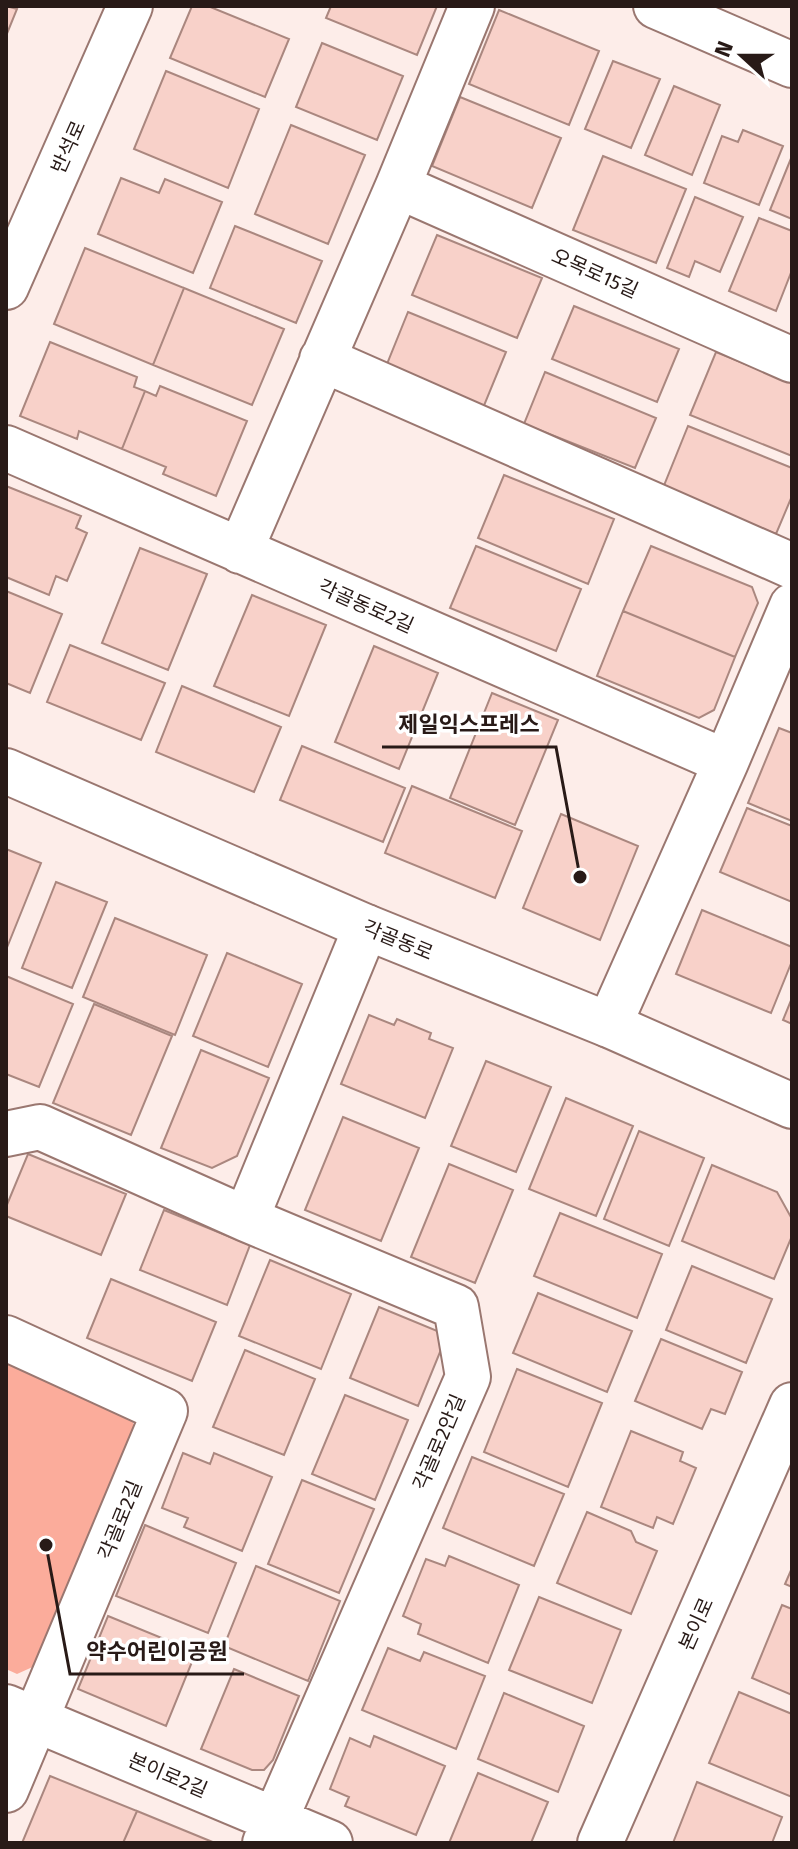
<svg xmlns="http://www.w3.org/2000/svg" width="798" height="1849" viewBox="0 0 798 1849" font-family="'Fira Sans','Noto Sans KR',sans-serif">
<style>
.green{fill:#fbac9b}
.building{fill:#f8d1c9;stroke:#aa877f;stroke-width:2}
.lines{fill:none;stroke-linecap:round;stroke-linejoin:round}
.street-casing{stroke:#9a7770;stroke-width:48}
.secondary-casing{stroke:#9a7770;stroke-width:48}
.street{stroke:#fff;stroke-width:44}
.secondary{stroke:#fff;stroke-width:44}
.labels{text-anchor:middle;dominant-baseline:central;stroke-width:7;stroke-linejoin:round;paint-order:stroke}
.street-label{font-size:20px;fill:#281a17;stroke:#fff}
.leader{fill:none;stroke:#281a17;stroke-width:3}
.callout-dot{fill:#281a17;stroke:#fff;stroke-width:3}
.callout-label{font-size:22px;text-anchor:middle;font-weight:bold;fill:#281a17;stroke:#fff;stroke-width:7;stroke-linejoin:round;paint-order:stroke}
</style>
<rect width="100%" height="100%" fill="#fdede9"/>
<path class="green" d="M 6,1356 L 126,1405 L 134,1425 L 37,1665 L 17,1674 L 6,1669 Z"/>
<path class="building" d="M 6,6 L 17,9 L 6,36 Z
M 192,6 L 208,6 L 289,39 L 265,97 L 170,58 Z
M 331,6 L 437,6 L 417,55 L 326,18 Z
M 499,10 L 599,51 L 569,125 L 469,84 Z
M 322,43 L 403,76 L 377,140 L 296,107 Z
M 613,61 L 660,79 L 631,148 L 585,129 Z
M 166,71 L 259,109 L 228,188 L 134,149 Z
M 674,86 L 720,105 L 692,175 L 645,155 Z
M 460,97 L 561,138 L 532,208 L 432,166 Z
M 291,125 L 365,155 L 328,244 L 255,214 Z
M 743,130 L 783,146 L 759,205 L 704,183 L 722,136 L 738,142 Z
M 603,156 L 686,189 L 656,263 L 573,230 Z
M 792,156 L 792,219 L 770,210 Z
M 121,178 L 159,193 L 165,179 L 222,202 L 193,273 L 98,234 Z
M 695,197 L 743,217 L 720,272 L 695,261 L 689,277 L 667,268 Z
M 759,218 L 792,231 L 792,270 L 776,311 L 729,291 Z
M 235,226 L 322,261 L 296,323 L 210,288 Z
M 437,235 L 542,278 L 517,338 L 412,295 Z
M 85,248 L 184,288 L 153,365 L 54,324 Z
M 184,288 L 284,329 L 252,405 L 153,365 Z
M 574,306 L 679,349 L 657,402 L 552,359 Z
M 408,312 L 506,352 L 483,408 L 385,369 Z
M 50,342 L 137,377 L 134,387 L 145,391 L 122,449 L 79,431 L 77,439 L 20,416 Z
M 716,352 L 792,383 L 792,456 L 690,415 Z
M 545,372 L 656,418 L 635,468 L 524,424 Z
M 160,386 L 247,421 L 216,496 L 163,474 L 166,467 L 122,449 L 145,391 L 156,396 Z
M 688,426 L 792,468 L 792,496 L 776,534 L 663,488 Z
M 504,475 L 614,519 L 588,584 L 478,538 Z
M 6,486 L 81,516 L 76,528 L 87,533 L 67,581 L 56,576 L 49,595 L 6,577 Z
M 476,546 L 581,589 L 556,651 L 450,608 Z
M 651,546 L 752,587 L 758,603 L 735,657 L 623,611 Z
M 140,548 L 207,574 L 168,670 L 102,643 Z
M 6,591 L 62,614 L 30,693 L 6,683 Z
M 252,595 L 326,625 L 289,716 L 214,686 Z
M 623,611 L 735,657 L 714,710 L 699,718 L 597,676 Z
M 70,645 L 165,683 L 141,740 L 47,702 Z
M 374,646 L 438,673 L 399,769 L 335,742 Z
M 182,686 L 281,727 L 254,792 L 156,752 Z
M 492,693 L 558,720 L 515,825 L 450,798 Z
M 779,728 L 792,733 L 792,821 L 748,803 Z
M 302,746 L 405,788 L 383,842 L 280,800 Z
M 412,786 L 522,831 L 495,898 L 385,853 Z
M 747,808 L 792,826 L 792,902 L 720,872 Z
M 561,814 L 638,846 L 600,940 L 523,908 Z
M 6,849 L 41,863 L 6,950 Z
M 56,882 L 107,902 L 72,988 L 22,968 Z
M 702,910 L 792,947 L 792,961 L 771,1013 L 676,974 Z
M 115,918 L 207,955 L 175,1035 L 83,997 Z
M 227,953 L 302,984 L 268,1067 L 193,1036 Z
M 6,976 L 73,1004 L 39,1087 L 6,1074 Z
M 792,998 L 792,1024 L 783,1020 Z
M 94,1004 L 172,1036 L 131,1135 L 53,1103 Z
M 369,1015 L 394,1025 L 397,1019 L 431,1033 L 429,1039 L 453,1048 L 425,1118 L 341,1084 Z
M 201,1050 L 269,1078 L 237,1156 L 212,1168 L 161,1148 Z
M 486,1061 L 551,1087 L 516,1172 L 451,1146 Z
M 566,1098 L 633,1126 L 596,1216 L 529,1189 Z
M 343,1117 L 419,1148 L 381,1241 L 305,1210 Z
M 639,1131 L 704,1158 L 669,1246 L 604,1219 Z
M 28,1154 L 126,1194 L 101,1255 L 6,1216 L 6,1207 Z
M 449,1164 L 513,1190 L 475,1283 L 411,1257 Z
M 712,1165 L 777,1192 L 792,1219 L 792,1236 L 774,1279 L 682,1241 Z
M 164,1210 L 250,1245 L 227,1305 L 140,1270 Z
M 560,1213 L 662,1254 L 637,1318 L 534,1276 Z
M 270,1260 L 351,1294 L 321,1369 L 239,1336 Z
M 692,1266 L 772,1299 L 746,1363 L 666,1330 Z
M 111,1279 L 216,1322 L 192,1381 L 87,1338 Z
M 538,1293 L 632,1331 L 607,1392 L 513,1353 Z
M 379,1307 L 447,1335 L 418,1406 L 350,1378 Z
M 661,1339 L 742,1372 L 725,1414 L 711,1409 L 702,1429 L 635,1401 Z
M 245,1350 L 315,1379 L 284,1455 L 213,1427 Z
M 517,1369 L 602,1403 L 568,1487 L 484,1452 Z
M 345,1395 L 408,1420 L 375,1500 L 312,1474 Z
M 631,1431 L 683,1452 L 680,1461 L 696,1468 L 673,1524 L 657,1517 L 653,1528 L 601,1507 Z
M 183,1453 L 210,1464 L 214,1453 L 272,1477 L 242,1551 L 184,1527 L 188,1518 L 162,1508 Z
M 472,1457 L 564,1494 L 534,1566 L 443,1528 Z
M 302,1480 L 374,1509 L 339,1593 L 268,1564 Z
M 587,1512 L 631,1531 L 636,1542 L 657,1551 L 631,1614 L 557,1583 Z
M 145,1525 L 236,1563 L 208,1633 L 116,1596 Z
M 449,1556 L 519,1585 L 488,1663 L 418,1634 L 421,1624 L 403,1616 L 426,1559 L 445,1566 Z
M 256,1566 L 340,1601 L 308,1681 L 224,1646 Z
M 792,1568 L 792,1587 L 785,1584 Z
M 539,1597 L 621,1630 L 592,1703 L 509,1670 Z
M 782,1605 L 792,1609 L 792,1695 L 752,1678 Z
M 108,1616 L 196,1652 L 166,1726 L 78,1689 Z
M 388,1648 L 420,1661 L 424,1652 L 485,1676 L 456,1749 L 362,1710 Z
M 234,1669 L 299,1696 L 273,1760 L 264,1770 L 252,1770 L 201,1749 Z
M 739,1692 L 792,1714 L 792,1797 L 709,1763 Z
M 504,1693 L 584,1726 L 558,1792 L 478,1759 Z
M 374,1736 L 445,1766 L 416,1835 L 345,1806 L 349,1797 L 330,1789 L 350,1738 L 370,1747 Z
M 478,1773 L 548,1802 L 531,1843 L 449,1843 Z
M 50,1776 L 137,1811 L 123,1843 L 22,1843 Z
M 697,1782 L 782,1817 L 772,1843 L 673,1843 Z
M 137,1811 L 215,1843 L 123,1843 Z"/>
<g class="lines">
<defs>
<path id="street" d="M 656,6 L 792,65
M 398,186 L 792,360
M 6,287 L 130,6
M 322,359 L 792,566
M 6,448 L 726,762
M 240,551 L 398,186 L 472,6
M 609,1025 L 726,762 L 792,606
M 6,1134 L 40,1127 L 246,1219 L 456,1307 L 468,1377 L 265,1843
M 246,1219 L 366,927
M 6,1338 L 165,1411 L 6,1790
M 6,1707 L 330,1843
M 600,1843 L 792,1405"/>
<path id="secondary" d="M 6,771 L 366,927 L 609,1025 L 792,1106"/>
</defs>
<use href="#street" class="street-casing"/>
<use href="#secondary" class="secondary-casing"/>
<use href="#street" class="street"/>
<use href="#secondary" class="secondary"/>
</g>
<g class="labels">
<g class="street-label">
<text transform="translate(68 147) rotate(-66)">반석로</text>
<text transform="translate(595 273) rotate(24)">오목로15길</text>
<text transform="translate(366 606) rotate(24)">각골동로2길</text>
<text transform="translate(398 940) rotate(22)">각골동로</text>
<text transform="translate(439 1442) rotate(-67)">각골로2안길</text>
<text transform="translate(120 1520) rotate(-68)">각골로2길</text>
<text transform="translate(696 1624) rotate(-66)">본이로</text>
<text transform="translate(168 1775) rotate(23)">본이로2길</text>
</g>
</g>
<path class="leader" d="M580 877L556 747H382M46 1545L70 1674H244"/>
<g class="callout-dot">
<circle cx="580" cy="877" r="8"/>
<circle cx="46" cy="1545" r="8"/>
</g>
<g class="callout-label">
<text x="469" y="732">제일익스프레스</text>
<text x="157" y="1659">약수어린이공원</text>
</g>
<rect width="798" height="1849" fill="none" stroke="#281a17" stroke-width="16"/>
<g transform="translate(742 56) rotate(291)" stroke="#ffffff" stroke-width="6" paint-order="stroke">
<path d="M0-6L14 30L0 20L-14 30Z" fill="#281a17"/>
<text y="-12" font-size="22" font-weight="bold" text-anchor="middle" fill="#281a17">N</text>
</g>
</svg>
